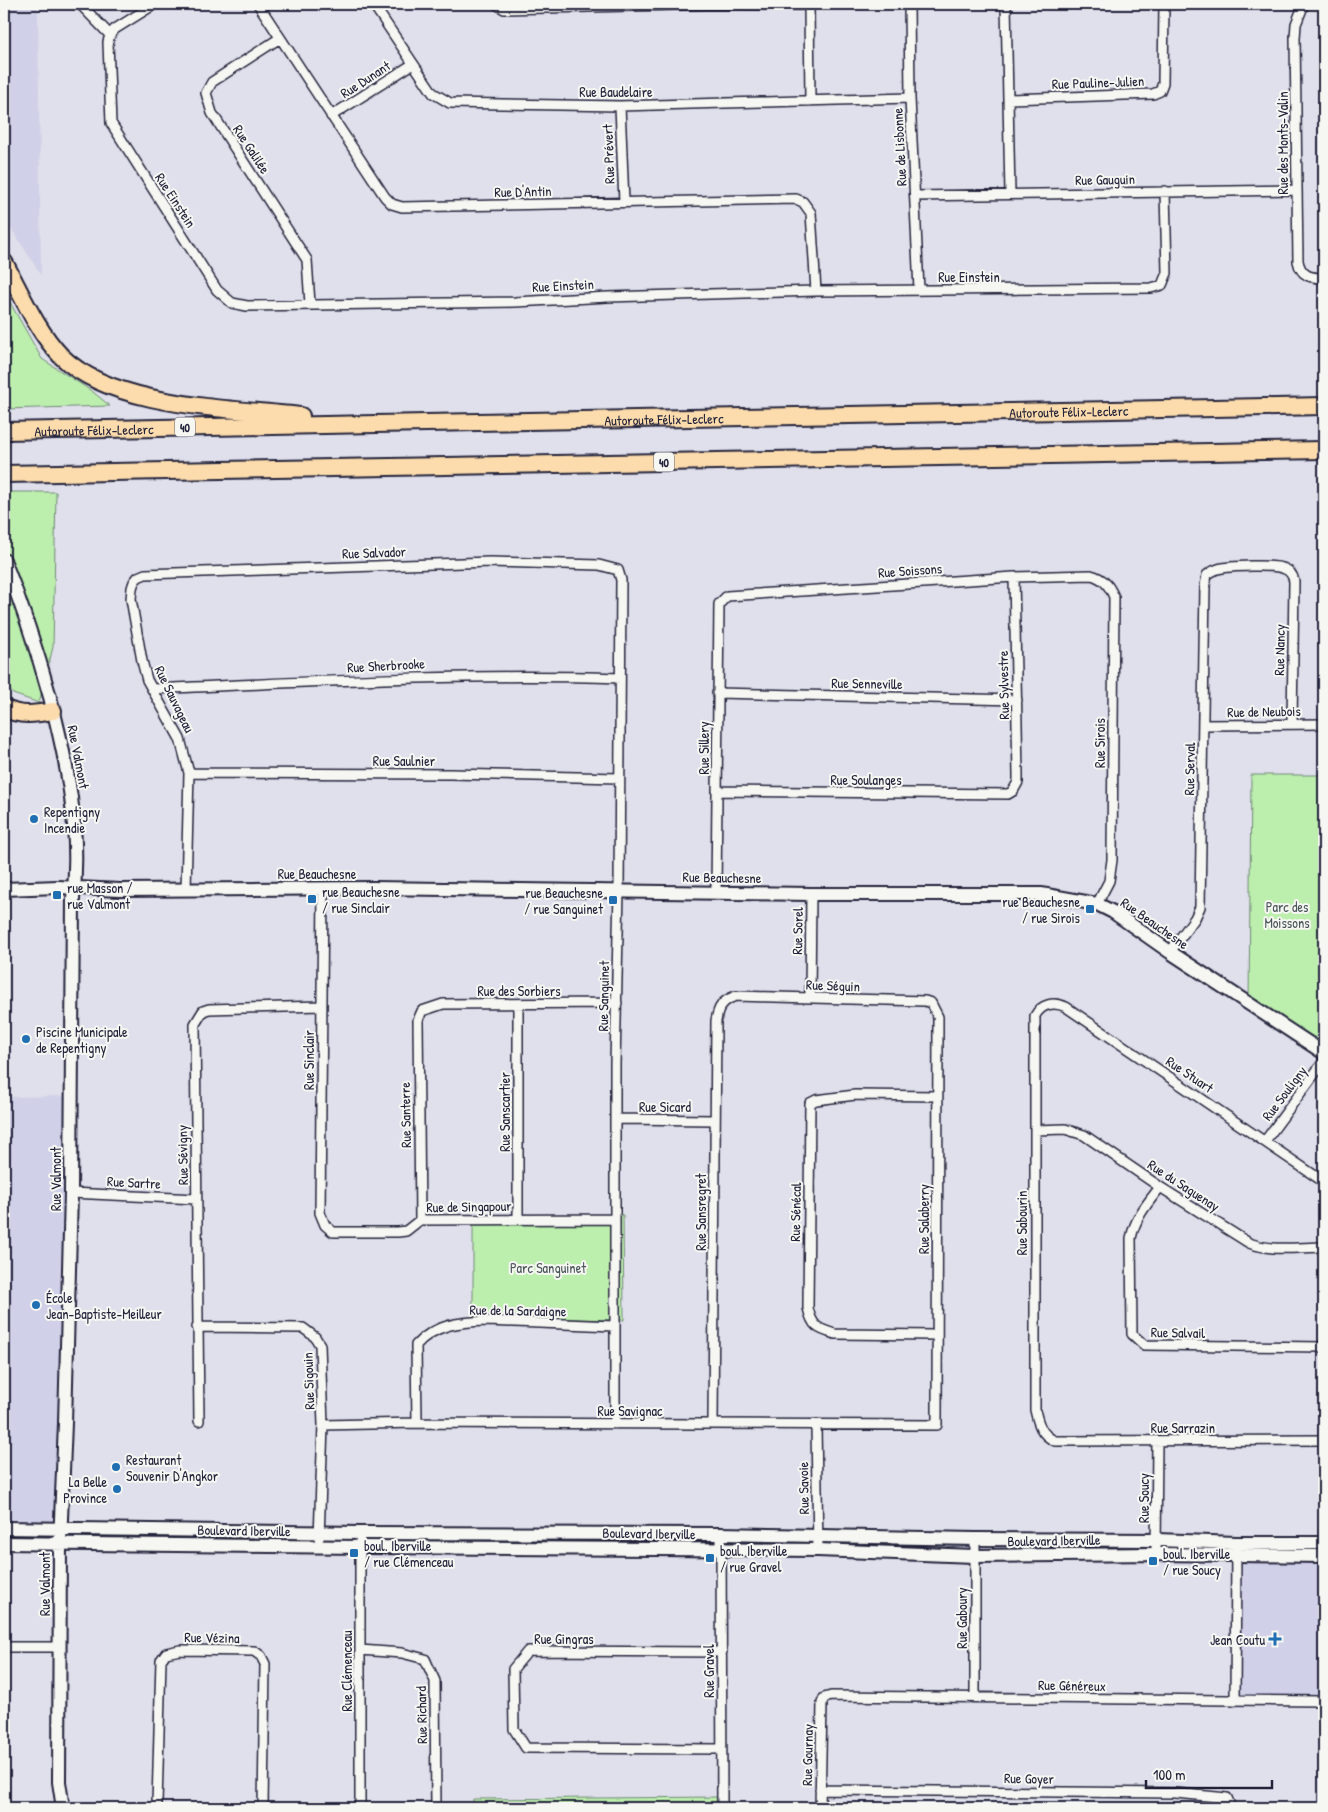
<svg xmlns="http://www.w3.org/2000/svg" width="1328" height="1812" viewBox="0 0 1328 1812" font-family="'Patrick Hand',sans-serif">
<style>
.built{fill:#d0d0e8}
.green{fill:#bceead;stroke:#6f8874}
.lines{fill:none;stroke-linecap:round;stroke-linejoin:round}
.street-casing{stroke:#22223b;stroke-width:12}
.secondary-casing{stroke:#22223b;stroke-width:16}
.highway-casing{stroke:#22223b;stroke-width:20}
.street{stroke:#f6f6f2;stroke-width:9}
.secondary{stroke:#f6f6f2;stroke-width:12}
.highway{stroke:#fcdcac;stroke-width:16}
.poi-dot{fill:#1f6fb2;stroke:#f6f6f2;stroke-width:2}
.labels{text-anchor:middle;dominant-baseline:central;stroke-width:4;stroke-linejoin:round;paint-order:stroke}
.shield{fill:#f6f6f2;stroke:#626272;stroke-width:1}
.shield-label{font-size:12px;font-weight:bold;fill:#22223b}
.street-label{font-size:14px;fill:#22223b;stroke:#f6f6f2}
.poi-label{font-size:14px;fill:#22223b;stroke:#f6f6f2;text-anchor:start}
.park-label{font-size:14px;fill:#485558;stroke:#f6f6f2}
</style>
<rect width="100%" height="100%" fill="#e0e0ec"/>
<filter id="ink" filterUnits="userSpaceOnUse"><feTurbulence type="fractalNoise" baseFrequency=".02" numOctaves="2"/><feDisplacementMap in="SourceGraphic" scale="10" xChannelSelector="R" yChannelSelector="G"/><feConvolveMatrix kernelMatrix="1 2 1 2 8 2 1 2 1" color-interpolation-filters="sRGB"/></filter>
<g filter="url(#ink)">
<path class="built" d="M 4,4 L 38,4 L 41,275 L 4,217 Z
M 71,1096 L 60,1528 L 4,1528 L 4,1097 Z
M 1236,1556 L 1324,1556 L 1324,1701 L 1235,1701 Z"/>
<path class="green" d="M 4,292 L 42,359 L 93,392 L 110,406 L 4,409 Z
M 4,492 L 56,492 L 53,647 L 39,703 L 13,694 L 4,681 Z
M 1251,775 L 1324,775 L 1324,1053 L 1249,1004 Z
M 623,1215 L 624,1320 L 473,1317 L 473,1217 Z
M 722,1797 L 722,1808 L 473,1808 L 473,1799 Z"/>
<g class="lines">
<defs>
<path id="street" d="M 80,4 L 110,35
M 155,4 L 115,29 L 110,35 L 108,42 L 111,123 L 217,290 L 232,303 L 247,306 L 515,302 L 608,297 L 816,291 L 1151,288 L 1162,285 L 1167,273 L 1165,191
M 258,4 L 385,197 L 392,204 L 402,207 L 796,199 L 803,202 L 811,213 L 816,291
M 373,4 L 433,93 L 450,103 L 620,106 L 910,98
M 496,4 L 504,9 L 716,4 L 809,5
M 809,4 L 810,101
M 909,4 L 910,98 L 919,290
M 1006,4 L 1010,194
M 1304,4 L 1296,24 L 1295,38 L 1298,261 C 1301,276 1310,278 1324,278
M 280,38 L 212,82 L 206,93 L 212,113 L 307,260 L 310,304
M 1008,99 L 1153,94 L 1160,91 L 1163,83 L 1164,4
M 620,106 L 624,202
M 331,116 L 413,64
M 915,196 L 1296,190
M 153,689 C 309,682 464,673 620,678
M 717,693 L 1017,700
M 1203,725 L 1324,724
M 189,773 L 451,774 L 619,778
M 717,791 L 1008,794 L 1013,791 L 1018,782 L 1018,774 L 1014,577
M 186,889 L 189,773 L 180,739 L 147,680 L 142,661 L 131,599 L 132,588 L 134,582 L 138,577 L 145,574 L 490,562 L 599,565 L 618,570 L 621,580 L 619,891 L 615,1064 L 615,1424
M 323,889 L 320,1213 L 325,1225 L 333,1232 L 398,1232 L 406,1231 L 420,1220 L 615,1219
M 716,893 L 719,604 L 727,596 L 1014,577 L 1091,575 C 1103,578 1109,585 1114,597 L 1112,860 L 1109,881 L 1097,904
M 1170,952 L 1195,918 L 1200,907 L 1205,586 L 1207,575 C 1211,572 1214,570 1218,569 C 1228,566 1276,564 1285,569 C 1290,571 1293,576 1294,581 L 1292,724
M 810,998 L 811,894
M 615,1119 L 715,1120
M 1035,1130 L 1065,1129 L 1084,1135 L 1160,1187 L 1249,1243 C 1272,1252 1300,1247 1324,1247
M 1265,1141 L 1324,1061
M 1324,1182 L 1066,1007 C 1054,1001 1041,1004 1035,1016 L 1035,1410 C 1038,1423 1041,1435 1055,1441 L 1324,1440
M 1160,1187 C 1147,1204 1136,1216 1131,1238 L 1132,1334 L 1144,1345 L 1324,1347
M 71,1193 L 196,1199
M 518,1219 L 518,1005
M 420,1220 L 418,1020 L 422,1011 L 443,1004 L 617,1003
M 197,1327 L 303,1328 L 315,1337 L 320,1345 L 323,1425 L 319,1538
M 936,1335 L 835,1334 C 817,1329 812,1326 808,1308 L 810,1103 L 816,1100 L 855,1095 L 937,1096
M 199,1421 L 195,1024 L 203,1011 L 209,1009 L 322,1006
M 417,1423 L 416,1345 C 435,1324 460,1322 487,1321 L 614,1326
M 323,1425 L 417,1423 L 937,1425 L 938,1017 L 931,1003 L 925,1001 L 736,996 C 723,1000 718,1007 716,1021 L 713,1424
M 816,1425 L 818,1550
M 721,1534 L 722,1808
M 360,1541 L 360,1808
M 1156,1554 L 1157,1441
M 4,1647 L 59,1647
M 360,1650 L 402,1653 L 425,1659 L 435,1681 L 436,1808
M 722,1652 L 528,1651 L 513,1669 L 514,1729 L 526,1748 L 722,1749
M 975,1697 L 975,1539
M 1235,1701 L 1236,1551
M 820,1790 L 1176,1793 L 1227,1798 L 1231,1808
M 154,1808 L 157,1804 L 161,1660 L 166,1653 L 180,1650 L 254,1651 L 261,1656 L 265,1664 L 263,1808
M 820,1808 L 822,1703 L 824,1698 L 831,1696 L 1324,1701"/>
<path id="secondary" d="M 4,560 C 22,605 37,650 50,697 C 67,762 81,831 73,899 L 71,1193 L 65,1423 L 60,1543 L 59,1782 L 63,1808
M 4,889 L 58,887 L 120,890 L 373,888 L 811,894 L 1041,894 L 1097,904 L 1113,912 L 1170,952 L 1324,1053
M 4,1528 L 360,1533 L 721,1534 L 975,1539 L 1157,1540 L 1236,1543 L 1324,1543
M 4,1543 L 360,1547 L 818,1550 L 974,1556 L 1156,1554 L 1324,1556"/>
<g id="highway">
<path d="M 4,262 C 21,293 36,330 61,356 C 113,408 231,408 301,416"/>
<path id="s1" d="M 4,431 L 1324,406"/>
<path d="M 4,474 L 1324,450"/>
<path d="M 4,708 C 20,717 36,714 53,711"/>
</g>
</defs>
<use href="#street" class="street-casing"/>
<use href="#secondary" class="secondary-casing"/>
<use href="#highway" class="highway-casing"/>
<use href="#street" class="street"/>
<use href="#secondary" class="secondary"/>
<use href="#highway" class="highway"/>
</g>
</g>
<g class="poi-dot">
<circle cx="34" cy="819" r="5"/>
<rect x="52" y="890" width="10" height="10" rx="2.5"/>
<rect x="307" y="894" width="10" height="10" rx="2.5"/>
<rect x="608" y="895" width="10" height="10" rx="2.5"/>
<rect x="1085" y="904" width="10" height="10" rx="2.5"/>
<circle cx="26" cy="1039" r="5"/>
<circle cx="36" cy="1305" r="5"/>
<circle cx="116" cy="1467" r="5"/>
<circle cx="117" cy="1489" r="5"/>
<rect x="349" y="1548" width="10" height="10" rx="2.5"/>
<rect x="705" y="1553" width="10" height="10" rx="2.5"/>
<rect x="1148" y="1556" width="10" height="10" rx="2.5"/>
<path d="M1272.5 1631.5h5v5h5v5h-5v5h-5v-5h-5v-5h5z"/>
</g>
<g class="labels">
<g class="shield">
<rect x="175" y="417.5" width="20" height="19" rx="4"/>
<rect x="654" y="452.5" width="20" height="19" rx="4"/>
</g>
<g class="shield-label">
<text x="185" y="427">40</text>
<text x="664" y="462">40</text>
</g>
<g class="street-label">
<text transform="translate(365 79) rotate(-33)">Rue Dunant</text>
<text transform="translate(1098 82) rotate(-2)">Rue Pauline-Julien</text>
<text x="616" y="91">Rue Baudelaire</text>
<text transform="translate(1282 143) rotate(-90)">Rue des Monts-Valin</text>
<text transform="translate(899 147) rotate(-93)">Rue de Lisbonne</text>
<text transform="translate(252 149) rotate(57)">Rue Galilée</text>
<text transform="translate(608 154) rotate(-92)">Rue Prévert</text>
<text transform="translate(1105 179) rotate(-1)">Rue Gauguin</text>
<text transform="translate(523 191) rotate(-1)">Rue D'Antin</text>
<text transform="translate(176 200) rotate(57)">Rue Einstein</text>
<text x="969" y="276">Rue Einstein</text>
<text transform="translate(563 285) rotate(-3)">Rue Einstein</text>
<text stroke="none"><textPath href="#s1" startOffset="1065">Autoroute Félix-Leclerc</textPath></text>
<text stroke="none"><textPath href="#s1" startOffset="660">Autoroute Félix-Leclerc</textPath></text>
<text stroke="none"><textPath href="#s1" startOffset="90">Autoroute Félix-Leclerc</textPath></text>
<text transform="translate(374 552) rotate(-2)">Rue Salvador</text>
<text transform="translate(910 570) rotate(-4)">Rue Soissons</text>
<text transform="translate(1279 650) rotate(-89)">Rue Nancy</text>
<text transform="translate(386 665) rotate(-3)">Rue Sherbrooke</text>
<text transform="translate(867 683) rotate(1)">Rue Senneville</text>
<text transform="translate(1003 685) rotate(-91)">Rue Sylvestre</text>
<text transform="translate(175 699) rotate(64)">Rue Sauvageau</text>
<text transform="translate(1264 711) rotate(-1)">Rue de Neubois</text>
<text transform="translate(1099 743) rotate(-90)">Rue Sirois</text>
<text transform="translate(703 748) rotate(-90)">Rue Sillery</text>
<text transform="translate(79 757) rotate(79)">Rue Valmont</text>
<text x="404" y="760">Rue Saulnier</text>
<text transform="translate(1189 769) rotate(-89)">Rue Serval</text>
<text x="866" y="779">Rue Soulanges</text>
<text x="317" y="873">Rue Beauchesne</text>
<text transform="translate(722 877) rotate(1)">Rue Beauchesne</text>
<text transform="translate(1155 923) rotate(35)">Rue Beauchesne</text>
<text transform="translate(797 931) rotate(-89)">Rue Sorel</text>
<text transform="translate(833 985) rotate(2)">Rue Séguin</text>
<text x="519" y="990">Rue des Sorbiers</text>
<text transform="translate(603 996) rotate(-89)">Rue Sanguinet</text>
<text transform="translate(308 1060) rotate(-90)">Rue Sinclair</text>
<text transform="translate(1190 1074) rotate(34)">Rue Stuart</text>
<text transform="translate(1284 1093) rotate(-53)">Rue Souligny</text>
<text x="665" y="1106">Rue Sicard</text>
<text transform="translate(504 1112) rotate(-90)">Rue Sanscartier</text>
<text transform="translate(405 1115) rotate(-91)">Rue Santerre</text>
<text transform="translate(182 1155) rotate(-91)">Rue Sévigny</text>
<text transform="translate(55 1179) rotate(-90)">Rue Valmont</text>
<text transform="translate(134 1182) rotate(3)">Rue Sartre</text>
<text transform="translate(1184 1185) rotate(33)">Rue du Saguenay</text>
<text transform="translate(469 1206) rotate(-1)">Rue de Singapour</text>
<text transform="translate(700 1212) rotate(-90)">Rue Sansregret</text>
<text transform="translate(795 1212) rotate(-89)">Rue Sénécal</text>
<text transform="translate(923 1219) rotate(-90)">Rue Salaberry</text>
<text transform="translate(1021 1223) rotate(-90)">Rue Sabourin</text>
<text transform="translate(518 1310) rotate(1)">Rue de la Sardaigne</text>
<text transform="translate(1178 1332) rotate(1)">Rue Salvail</text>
<text transform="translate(308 1381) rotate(-92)">Rue Sigouin</text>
<text x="630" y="1410">Rue Savignac</text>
<text x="1183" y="1427">Rue Sarrazin</text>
<text transform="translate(803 1488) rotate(-91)">Rue Savoie</text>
<text transform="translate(1143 1498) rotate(-90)">Rue Soucy</text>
<text transform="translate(244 1530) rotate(1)">Boulevard Iberville</text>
<text transform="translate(649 1533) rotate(1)">Boulevard Iberville</text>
<text transform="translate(1054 1540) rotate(-1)">Boulevard Iberville</text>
<text transform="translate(44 1584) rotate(-90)">Rue Valmont</text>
<text transform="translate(961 1618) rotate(-90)">Rue Gaboury</text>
<text transform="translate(212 1637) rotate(1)">Rue Vézina</text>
<text x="564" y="1638">Rue Gingras</text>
<text transform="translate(346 1671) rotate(-90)">Rue Clémenceau</text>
<text transform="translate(708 1671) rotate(-90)">Rue Gravel</text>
<text transform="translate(1072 1685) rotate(1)">Rue Généreux</text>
<text transform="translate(421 1715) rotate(-91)">Rue Richard</text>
<text transform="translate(807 1755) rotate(-89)">Rue Gournay</text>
<text transform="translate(1029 1778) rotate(1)">Rue Goyer</text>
</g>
<g class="poi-label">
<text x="44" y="811">Repentigny<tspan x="44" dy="16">Incendie</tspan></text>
<text x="67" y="887">rue Masson /<tspan x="67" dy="16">rue Valmont</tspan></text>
<text x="322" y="891">rue Beauchesne<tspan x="322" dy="16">/ rue Sinclair</tspan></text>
<text x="603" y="892" text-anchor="end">rue Beauchesne<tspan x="603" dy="16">/ rue Sanguinet</tspan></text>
<text x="1080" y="901" text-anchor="end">rue Beauchesne<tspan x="1080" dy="16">/ rue Sirois</tspan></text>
<text x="36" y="1031">Piscine Municipale<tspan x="36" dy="16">de Repentigny</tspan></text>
<text x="46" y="1297">École<tspan x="46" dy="16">Jean-Baptiste-Meilleur</tspan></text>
<text x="126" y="1459">Restaurant<tspan x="126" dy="16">Souvenir D'Angkor</tspan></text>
<text x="107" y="1481" text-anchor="end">La Belle<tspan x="107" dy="16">Province</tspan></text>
<text x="364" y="1545">boul. Iberville<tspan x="364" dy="16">/ rue Clémenceau</tspan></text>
<text x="720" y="1550">boul. Iberville<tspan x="720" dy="16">/ rue Gravel</tspan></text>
<text x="1163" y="1553">boul. Iberville<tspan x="1163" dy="16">/ rue Soucy</tspan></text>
<text x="1265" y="1639" text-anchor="end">Jean Coutu</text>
</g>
<g class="park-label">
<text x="1287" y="906">Parc des<tspan x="1287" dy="16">Moissons</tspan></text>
<text x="548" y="1267">Parc Sanguinet</text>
</g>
</g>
<rect width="1328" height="1812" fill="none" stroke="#f6f6f2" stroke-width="20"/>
<rect x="10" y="10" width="1308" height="1792" fill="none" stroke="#22223b" stroke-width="2" filter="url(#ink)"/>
<path d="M1146 1780v8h126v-8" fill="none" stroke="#22223b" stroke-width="2.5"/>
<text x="1153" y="1780" font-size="15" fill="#22223b" stroke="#f6f6f2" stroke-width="4" paint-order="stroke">100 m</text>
</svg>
